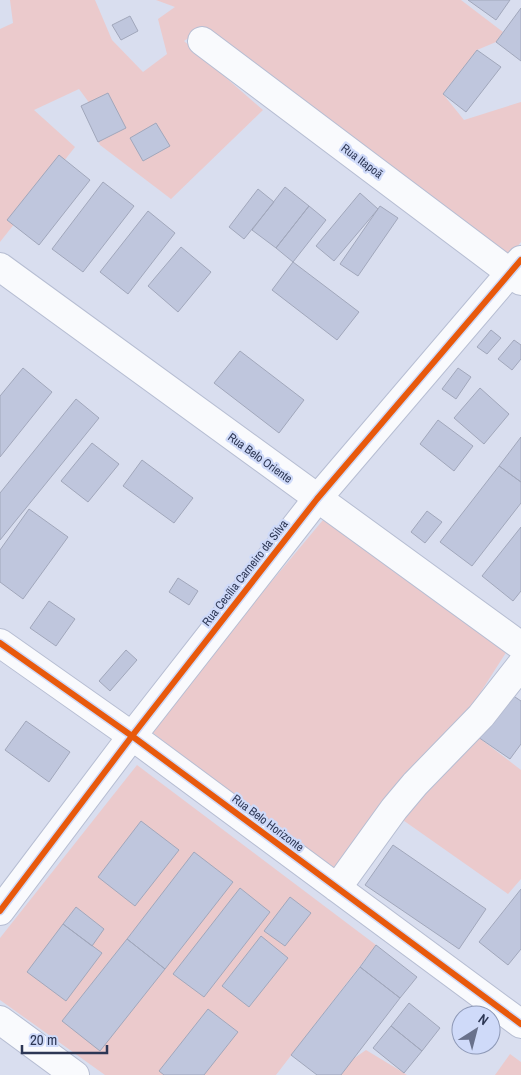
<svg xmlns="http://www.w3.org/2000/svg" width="521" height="1075" viewBox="0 0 521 1075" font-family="'Archivo Narrow',sans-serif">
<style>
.green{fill:#ebcacc}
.building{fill:#bfc6dd;stroke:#a1a7bb}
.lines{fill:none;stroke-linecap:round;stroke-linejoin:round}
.minor-casing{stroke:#b6bdd2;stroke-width:30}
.minor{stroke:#f9fafd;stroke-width:28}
.cycleway-casing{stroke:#cfdaf9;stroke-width:9}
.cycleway{stroke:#e8590c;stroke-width:6}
.labels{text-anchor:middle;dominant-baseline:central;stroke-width:4.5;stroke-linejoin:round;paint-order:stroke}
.street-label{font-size:12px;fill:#2d3755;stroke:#cfdaf9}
</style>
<rect width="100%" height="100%" fill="#d9deef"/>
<path class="green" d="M 10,0 L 95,0 L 112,40 L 143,72 L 167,54 L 158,19 L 175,7 L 156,0 L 461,0 L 503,32 L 496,42 L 477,50 L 443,94 L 464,120 L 521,102 L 521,242 L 507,259 L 202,29 L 184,41 L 263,110 L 171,199 L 100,145 L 86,114 L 93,108 L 79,89 L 34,110 L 75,147 L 0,242 L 0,29 L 13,23 Z
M 323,520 L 507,651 L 468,712 L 333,872 L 148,729 Z
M 478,737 L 521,770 L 521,879 L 508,894 L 400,818 Z
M 137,765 L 376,945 L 276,1075 L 105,1075 L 0,1000 L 0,938 Z
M 366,1050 L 404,1073 L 407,1075 L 341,1075 L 353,1059 Z
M 510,1054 L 521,1062 L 521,1075 L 495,1075 Z"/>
<path class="building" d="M 468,0 L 510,0 L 496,20 Z
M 521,8 L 521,61 L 496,42 Z
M 130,16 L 138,31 L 121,40 L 112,25 Z
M 477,50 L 501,67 L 466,112 L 443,94 Z
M 108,93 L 126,128 L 98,142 L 81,106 Z
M 156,123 L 170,146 L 143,161 L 130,138 Z
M 59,155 L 90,180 L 39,245 L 7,220 Z
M 103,182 L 134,206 L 83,272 L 52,249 Z
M 285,187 L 309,206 L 276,248 L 252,230 Z
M 258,189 L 274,202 L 244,239 L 229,227 Z
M 360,193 L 378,209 L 334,261 L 316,246 Z
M 309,206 L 326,220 L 293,262 L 276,248 Z
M 380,206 L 398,218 L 358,276 L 340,264 Z
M 148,211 L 175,233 L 128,294 L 100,272 Z
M 181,247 L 211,272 L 178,312 L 148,286 Z
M 293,262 L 359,312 L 337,340 L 272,290 Z
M 491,330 L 501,338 L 487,354 L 477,347 Z
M 514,340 L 521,345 L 521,359 L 512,370 L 498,359 Z
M 240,351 L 304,400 L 279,433 L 214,383 Z
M 23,368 L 52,392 L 0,457 L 0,396 Z
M 458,368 L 471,377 L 456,399 L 442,389 Z
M 480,388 L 509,414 L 484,444 L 454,418 Z
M 76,399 L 99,418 L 0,540 L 0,493 Z
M 438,420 L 473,446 L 454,471 L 420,444 Z
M 521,437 L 521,482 L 499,466 Z
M 92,443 L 119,464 L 88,502 L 61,481 Z
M 142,460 L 193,498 L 174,523 L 123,486 Z
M 499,466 L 521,482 L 521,503 L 472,566 L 440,542 Z
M 29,509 L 68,537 L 23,599 L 0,582 L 0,550 Z
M 427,511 L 442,522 L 425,543 L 411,532 Z
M 521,527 L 521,591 L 513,601 L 482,576 Z
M 178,578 L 198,591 L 189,605 L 169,592 Z
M 49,601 L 75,619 L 56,646 L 30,628 Z
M 126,650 L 137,660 L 110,691 L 99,681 Z
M 509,693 L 521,701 L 521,744 L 510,759 L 478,737 Z
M 26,721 L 70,752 L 49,782 L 5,750 Z
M 141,821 L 179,850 L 135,906 L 98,877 Z
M 393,845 L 486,909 L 459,949 L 365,885 Z
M 194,852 L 233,882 L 165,969 L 127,939 Z
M 240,888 L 270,912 L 204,997 L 173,974 Z
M 521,889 L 521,949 L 508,965 L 479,942 Z
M 290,897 L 311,913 L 285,946 L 264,931 Z
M 76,907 L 104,929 L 92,946 L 63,924 Z
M 63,924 L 102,953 L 66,1001 L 27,972 Z
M 261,936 L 288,958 L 249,1007 L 222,986 Z
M 127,939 L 165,969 L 100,1051 L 62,1021 Z
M 376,945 L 417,977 L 400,998 L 360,967 Z
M 360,967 L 400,998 L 341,1075 L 317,1075 L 291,1055 Z
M 409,1003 L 440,1028 L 422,1051 L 391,1026 Z
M 208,1009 L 238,1032 L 204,1075 L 164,1075 L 159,1071 Z
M 391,1026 L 422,1051 L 404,1073 L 373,1048 Z"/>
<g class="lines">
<defs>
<path id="minor" d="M 202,41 L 521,281
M 0,267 L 521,646
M 0,643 L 132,736 L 521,1024
M 337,888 L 394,809 L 415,784 L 481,716 L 521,665
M 0,911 L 132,736 L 317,499 L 521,260
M 0,1020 L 75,1075"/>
</defs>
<use href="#minor" class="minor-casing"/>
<use href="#minor" class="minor"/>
<defs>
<path id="cycleway" d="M 0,643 L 132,736 L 521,1024
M 0,911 L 132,736 L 317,499 L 521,260"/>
</defs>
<use href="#cycleway" class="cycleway-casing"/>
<use href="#cycleway" class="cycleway"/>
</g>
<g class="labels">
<g class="street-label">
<text transform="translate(362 161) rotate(37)">Rua Itapoã</text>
<text transform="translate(260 458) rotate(36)">Rua Belo Oriente</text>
<text transform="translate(245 573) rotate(-52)">Rua Cecília Carneiro da Silva</text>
<text transform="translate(268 823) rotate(37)">Rua Belo Horizonte</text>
</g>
</g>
<g transform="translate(476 1030) rotate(36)"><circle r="24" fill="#cfdaf9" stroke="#8e99b7"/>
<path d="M0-4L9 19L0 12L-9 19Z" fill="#69718b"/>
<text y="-8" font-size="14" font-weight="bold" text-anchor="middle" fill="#2d3755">N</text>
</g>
<path d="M22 1045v8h85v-8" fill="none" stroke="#2d3755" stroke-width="2.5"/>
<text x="30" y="1045" font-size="15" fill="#2d3755" stroke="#cfdaf9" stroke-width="4" paint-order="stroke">20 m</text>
</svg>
